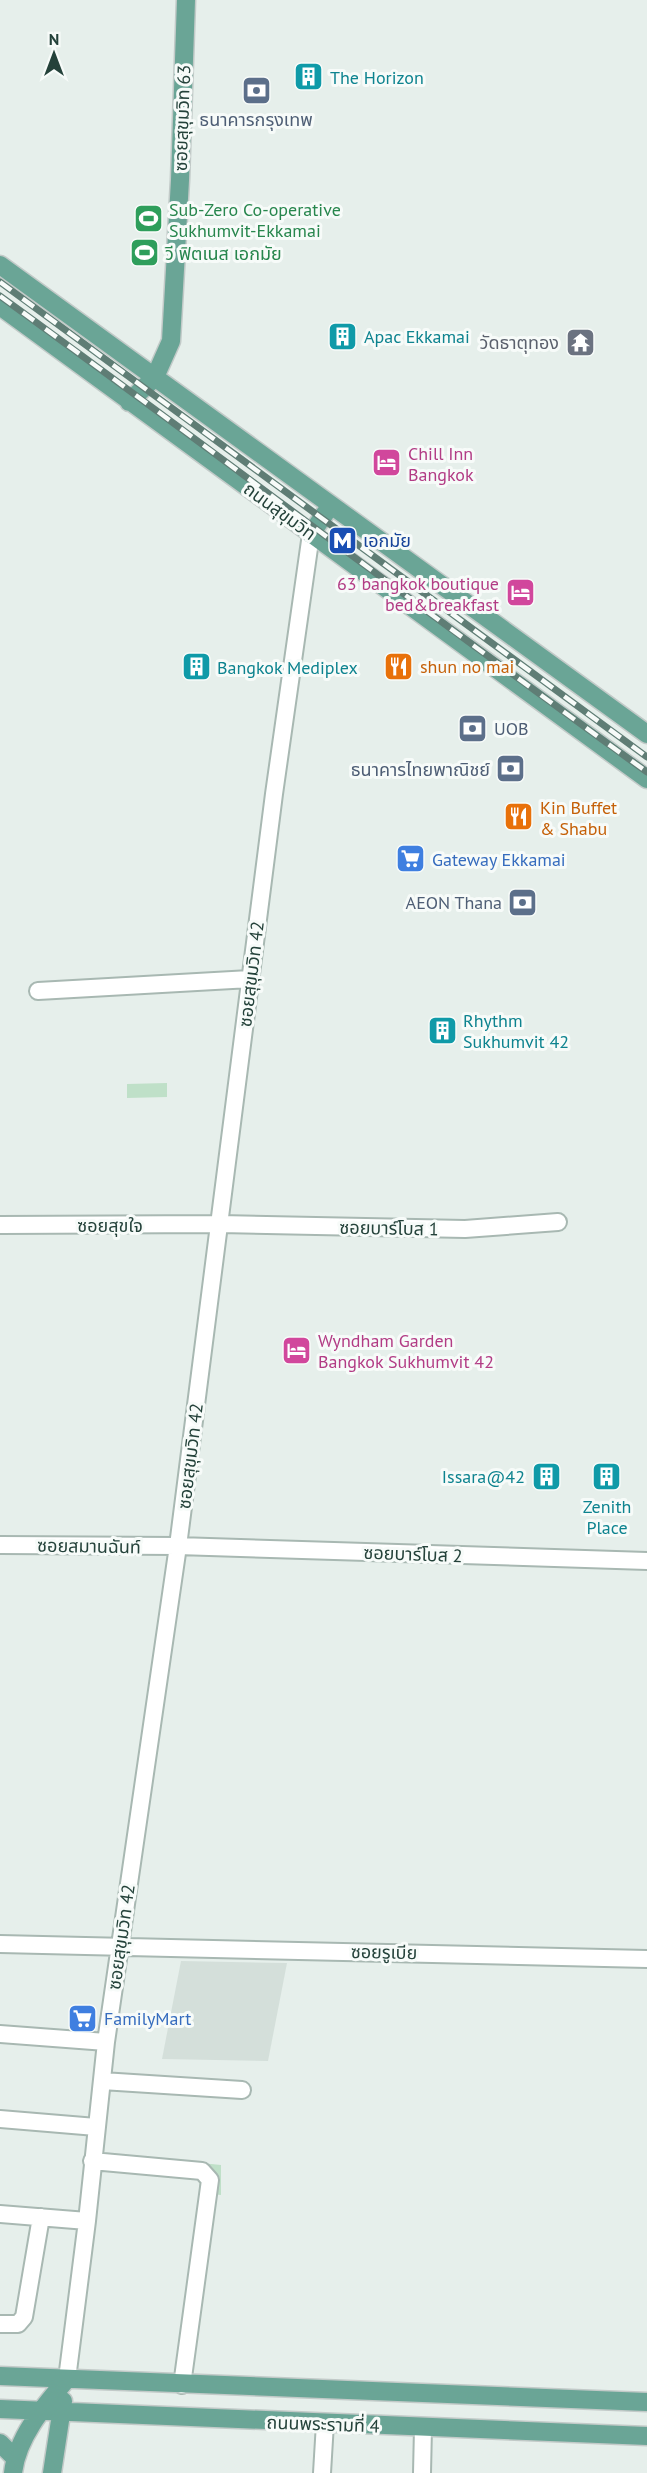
<svg xmlns="http://www.w3.org/2000/svg" width="647" height="2473" viewBox="0 0 647 2473" font-family="'PT Sans','Noto Sans Thai',sans-serif">
<style>
.built{fill:#d4dfda}
.green{fill:#bfe0c8}
.lines{fill:none;stroke-linecap:round;stroke-linejoin:round}
.minor-casing{stroke:#a8b8b2;stroke-width:20}
.major-casing{stroke:#c2cac8;stroke-width:21}
.minor{stroke:#fff;stroke-width:16}
.major{stroke:#6aa596;stroke-width:18}
.rail-casing{stroke:#5f7d75;stroke-width:7}
.rail{stroke:#f7fbf9;stroke-width:4.5;stroke-dasharray:14;stroke-linecap:butt}
.labels{text-anchor:middle;dominant-baseline:central;stroke-width:6;stroke-linejoin:round;paint-order:stroke}
.culture-label{font-size:18px;fill:#0d838f;stroke:#f7fbf9;text-anchor:start}
.street-label{font-size:18px;fill:#24423a;stroke:#f7fbf9}
.service-label{font-size:18px;fill:#4e5e75;stroke:#f7fbf9;text-anchor:end}
.leisure-label{font-size:18px;fill:#27864d;stroke:#f7fbf9;text-anchor:start}
.worship-label{font-size:18px;fill:#5b616d;stroke:#f7fbf9;text-anchor:end}
.hotel-label{font-size:18px;fill:#b23c85;stroke:#f7fbf9;text-anchor:start}
.transit-label{font-size:18px;fill:#164399;stroke:#f7fbf9;text-anchor:start}
.food-label{font-size:18px;fill:#c56008;stroke:#f7fbf9;text-anchor:start}
.shop-label{font-size:18px;fill:#366cbe;stroke:#f7fbf9;text-anchor:start}
</style>
<rect width="100%" height="100%" fill="#e6efeb"/>
<path class="built" d="M 181,1961 L 287,1963 L 268,2061 L 162,2059 Z"/>
<path class="green" d="M 167,1083 L 167,1097 L 127,1098 L 127,1084 Z
M 201,2163 L 221,2165 L 221,2195 L 199,2193 Z"/>
<g class="lines">
<defs>
<path id="minor" d="M 38,991 L 250,979
M 0,1225 L 220,1224 L 465,1229 L 558,1222
M 0,1545 L 178,1546 L 647,1561
M 0,1944 L 647,1959
M 0,2034 L 106,2042
M 102,2081 L 242,2090
M 0,2119 L 96,2127
M 92,2161 L 202,2171 L 210,2180 L 182,2385
M 0,2214 L 87,2221
M 0,2324 L 18,2324 L 24,2317 L 41,2217
M 67,2379 L 87,2221 L 106,2042 L 178,1546 L 274,794 L 311,534
M 322,2473 L 325,2423
M 422,2473 L 423,2428"/>
<path id="major" d="M 0,265 L 647,734
M 0,306 L 647,779
M 129,402 L 155,377 L 171,341 L 180,180 L 186,0
M 311,534 L 331,505
M 0,2376 L 647,2402
M 0,2409 L 647,2436
M 0,2443 L 15,2458
M 13,2473 C 17,2437 44,2406 67,2379
M 52,2473 L 63,2401"/>
</defs>
<use href="#minor" class="minor-casing"/>
<use href="#major" class="major-casing"/>
<use href="#minor" class="minor"/>
<use href="#major" class="major"/>
<defs>
<path id="rail" d="M 0,282 L 647,757
M 0,296 C 217,453 430,616 647,772"/>
</defs>
<use href="#rail" class="rail-casing"/>
<use href="#rail" class="rail"/>
</g>
<defs>
<symbol id="building-square" viewBox="-11 -11 22 22"><rect x="-9" y="-9" width="18" height="18" rx="4" fill="#0f9aa8" stroke="#f7fbf9"/><path d="M-4-6H4V6H1V3H-1V6H-4ZM-2.5-4.3h1.7v1.8h-1.7ZM.8-4.3h1.7v1.8H.8ZM-2.5-1h1.7V.8h-1.7ZM.8-1h1.7V.8H.8Z" fill="#fff"/></symbol>
<symbol id="bank-square" viewBox="-11 -11 22 22"><rect x="-9" y="-9" width="18" height="18" rx="4" fill="#5c6f8a" stroke="#f7fbf9"/><path d="M-6-4H6V4H-6ZM0-2.3a2.3 2.3 0 1 0 0 4.6a2.3 2.3 0 1 0 0-4.6Z" fill="#fff"/></symbol>
<symbol id="stadium-square" viewBox="-11 -11 22 22"><rect x="-9" y="-9" width="18" height="18" rx="4" fill="#2e9e5b" stroke="#f7fbf9"/><path d="M0-5a6.5 5 0 1 0 0 10a6.5 5 0 1 0 0-10ZM-3.5-1.8h7v3.6h-7Z" fill="#fff"/></symbol>
<symbol id="temple-square" viewBox="-11 -11 22 22"><rect x="-9" y="-9" width="18" height="18" rx="4" fill="#6b7280" stroke="#f7fbf9"/><path d="M0-6L5-2H3V0L6.5 2.5H4V6H1.5V3h-3V6H-4V2.5H-6.5L-3 0V-2H-5Z" fill="#fff"/></symbol>
<symbol id="hotel-square" viewBox="-11 -11 22 22"><rect x="-9" y="-9" width="18" height="18" rx="4" fill="#d1479c" stroke="#f7fbf9"/><path d="M-6-4.5h1.5V1H6V5H4.5V3h-9V5H-6ZM-4 0a1.8 1.8 0 1 1 3.6 0ZM.5 0V-2.5h3Q6-2.5 6 0Z" fill="#fff"/></symbol>
<symbol id="metro-square" viewBox="-11 -11 22 22"><rect x="-9" y="-9" width="18" height="18" rx="4" fill="#1a4fb4" stroke="#f7fbf9"/><path d="M-5.5 5V-5H-3L0 0L3-5H5.5V5H3V-.5L0 4L-3-.5V5Z" fill="#fff"/></symbol>
<symbol id="restaurant-square" viewBox="-11 -11 22 22"><rect x="-9" y="-9" width="18" height="18" rx="4" fill="#e8710a" stroke="#f7fbf9"/><path d="M-5-6h1v4h1v-4h1v4h1v-4h1v5L-1.5 .5V6h-2V.5L-5-1ZM5-6V6H3V1.5H1.5Q1.5-4 5-6Z" fill="#fff"/></symbol>
<symbol id="supermarket-square" viewBox="-11 -11 22 22"><rect x="-9" y="-9" width="18" height="18" rx="4" fill="#3f7fe0" stroke="#f7fbf9"/><path d="M-6-5.5h2.5l.6 2H6L4.5 2H-2.5L-4.4-4H-6ZM-1.5 3.2a1.3 1.3 0 1 0 .1 0ZM3 3.2a1.3 1.3 0 1 0 .1 0Z" fill="#fff"/></symbol>
</defs>
<g fill-rule="evenodd">
<use href="#building-square" x="292" y="60" width="33" height="33"/>
<use href="#bank-square" x="240" y="74" width="33" height="33"/>
<use href="#stadium-square" x="132" y="202" width="33" height="33"/>
<use href="#stadium-square" x="128" y="236" width="33" height="33"/>
<use href="#building-square" x="326" y="320" width="33" height="33"/>
<use href="#temple-square" x="564" y="326" width="33" height="33"/>
<use href="#hotel-square" x="370" y="446" width="33" height="33"/>
<use href="#metro-square" x="326" y="524" width="33" height="33"/>
<use href="#hotel-square" x="504" y="576" width="33" height="33"/>
<use href="#restaurant-square" x="382" y="650" width="33" height="33"/>
<use href="#building-square" x="180" y="650" width="33" height="33"/>
<use href="#bank-square" x="456" y="712" width="33" height="33"/>
<use href="#bank-square" x="494" y="752" width="33" height="33"/>
<use href="#restaurant-square" x="502" y="800" width="33" height="33"/>
<use href="#supermarket-square" x="394" y="842" width="33" height="33"/>
<use href="#bank-square" x="506" y="886" width="33" height="33"/>
<use href="#building-square" x="426" y="1014" width="33" height="33"/>
<use href="#hotel-square" x="280" y="1334" width="33" height="33"/>
<use href="#building-square" x="530" y="1460" width="33" height="33"/>
<use href="#building-square" x="590" y="1460" width="33" height="33"/>
<use href="#supermarket-square" x="66" y="2002" width="33" height="33"/>
</g>
<g class="labels">
<g class="culture-label">
<text x="330" y="77">The Horizon</text>
<text x="364" y="336">Apac Ekkamai</text>
<text x="217" y="667">Bangkok Mediplex</text>
<text x="463" y="1020">Rhythm<tspan x="463" dy="21">Sukhumvit 42</tspan></text>
<text x="525" y="1476" text-anchor="end">Issara@42</text>
<text x="607" y="1506" text-anchor="middle">Zenith<tspan x="607" dy="21">Place</tspan></text>
</g>
<g class="street-label">
<text transform="translate(182 118) rotate(-88)">ซอยสุขุมวิท 63</text>
<text transform="translate(280 511) rotate(36)">ถนนสุขุมวิท</text>
<text transform="translate(251 974) rotate(-83)">ซอยสุขุมวิท 42</text>
<text x="110" y="1225">ซอยสุขใจ</text>
<text transform="translate(389 1228) rotate(1)">ซอยบาร์โบส 1</text>
<text transform="translate(190 1456) rotate(-83)">ซอยสุขุมวิท 42</text>
<text transform="translate(89 1546) rotate(1)">ซอยสมานฉันท์</text>
<text transform="translate(413 1554) rotate(2)">ซอยบาร์โบส 2</text>
<text transform="translate(121 1937) rotate(-82)">ซอยสุขุมวิท 42</text>
<text transform="translate(384 1952) rotate(1)">ซอยรูเบีย</text>
<text transform="translate(323 2424) rotate(2)">ถนนพระรามที่ 4</text>
</g>
<g class="service-label">
<text x="256" y="119" text-anchor="middle">ธนาคารกรุงเทพ</text>
<text x="494" y="728" text-anchor="start">UOB</text>
<text x="490" y="769">ธนาคารไทยพาณิชย์</text>
<text x="502" y="902">AEON Thana</text>
</g>
<g class="leisure-label">
<text x="169" y="209">Sub-Zero Co-operative<tspan x="169" dy="21">Sukhumvit-Ekkamai</tspan></text>
<text x="165" y="253">วี ฟิตเนส เอกมัย</text>
</g>
<g class="worship-label">
<text x="559" y="342">วัดธาตุทอง</text>
</g>
<g class="hotel-label">
<text x="408" y="453">Chill Inn<tspan x="408" dy="21">Bangkok</tspan></text>
<text x="499" y="583" text-anchor="end">63 bangkok boutique<tspan x="499" dy="21">bed&amp;breakfast</tspan></text>
<text x="318" y="1340">Wyndham Garden<tspan x="318" dy="21">Bangkok Sukhumvit 42</tspan></text>
</g>
<g class="transit-label">
<text x="363" y="540">เอกมัย</text>
</g>
<g class="food-label">
<text x="420" y="666">shun no mai</text>
<text x="540" y="807">Kin Buffet<tspan x="540" dy="21">&amp; Shabu</tspan></text>
</g>
<g class="shop-label">
<text x="432" y="859">Gateway Ekkamai</text>
<text x="104" y="2018">FamilyMart</text>
</g>
</g>
<g transform="translate(54 54)" stroke="#f7fbf9" stroke-width="4.5" paint-order="stroke">
<path d="M0-4.5L10 22L0 15L-10 22Z" fill="#24423a"/>
<text y="-9" font-size="16" font-weight="bold" text-anchor="middle" fill="#24423a">N</text>
</g>
</svg>
